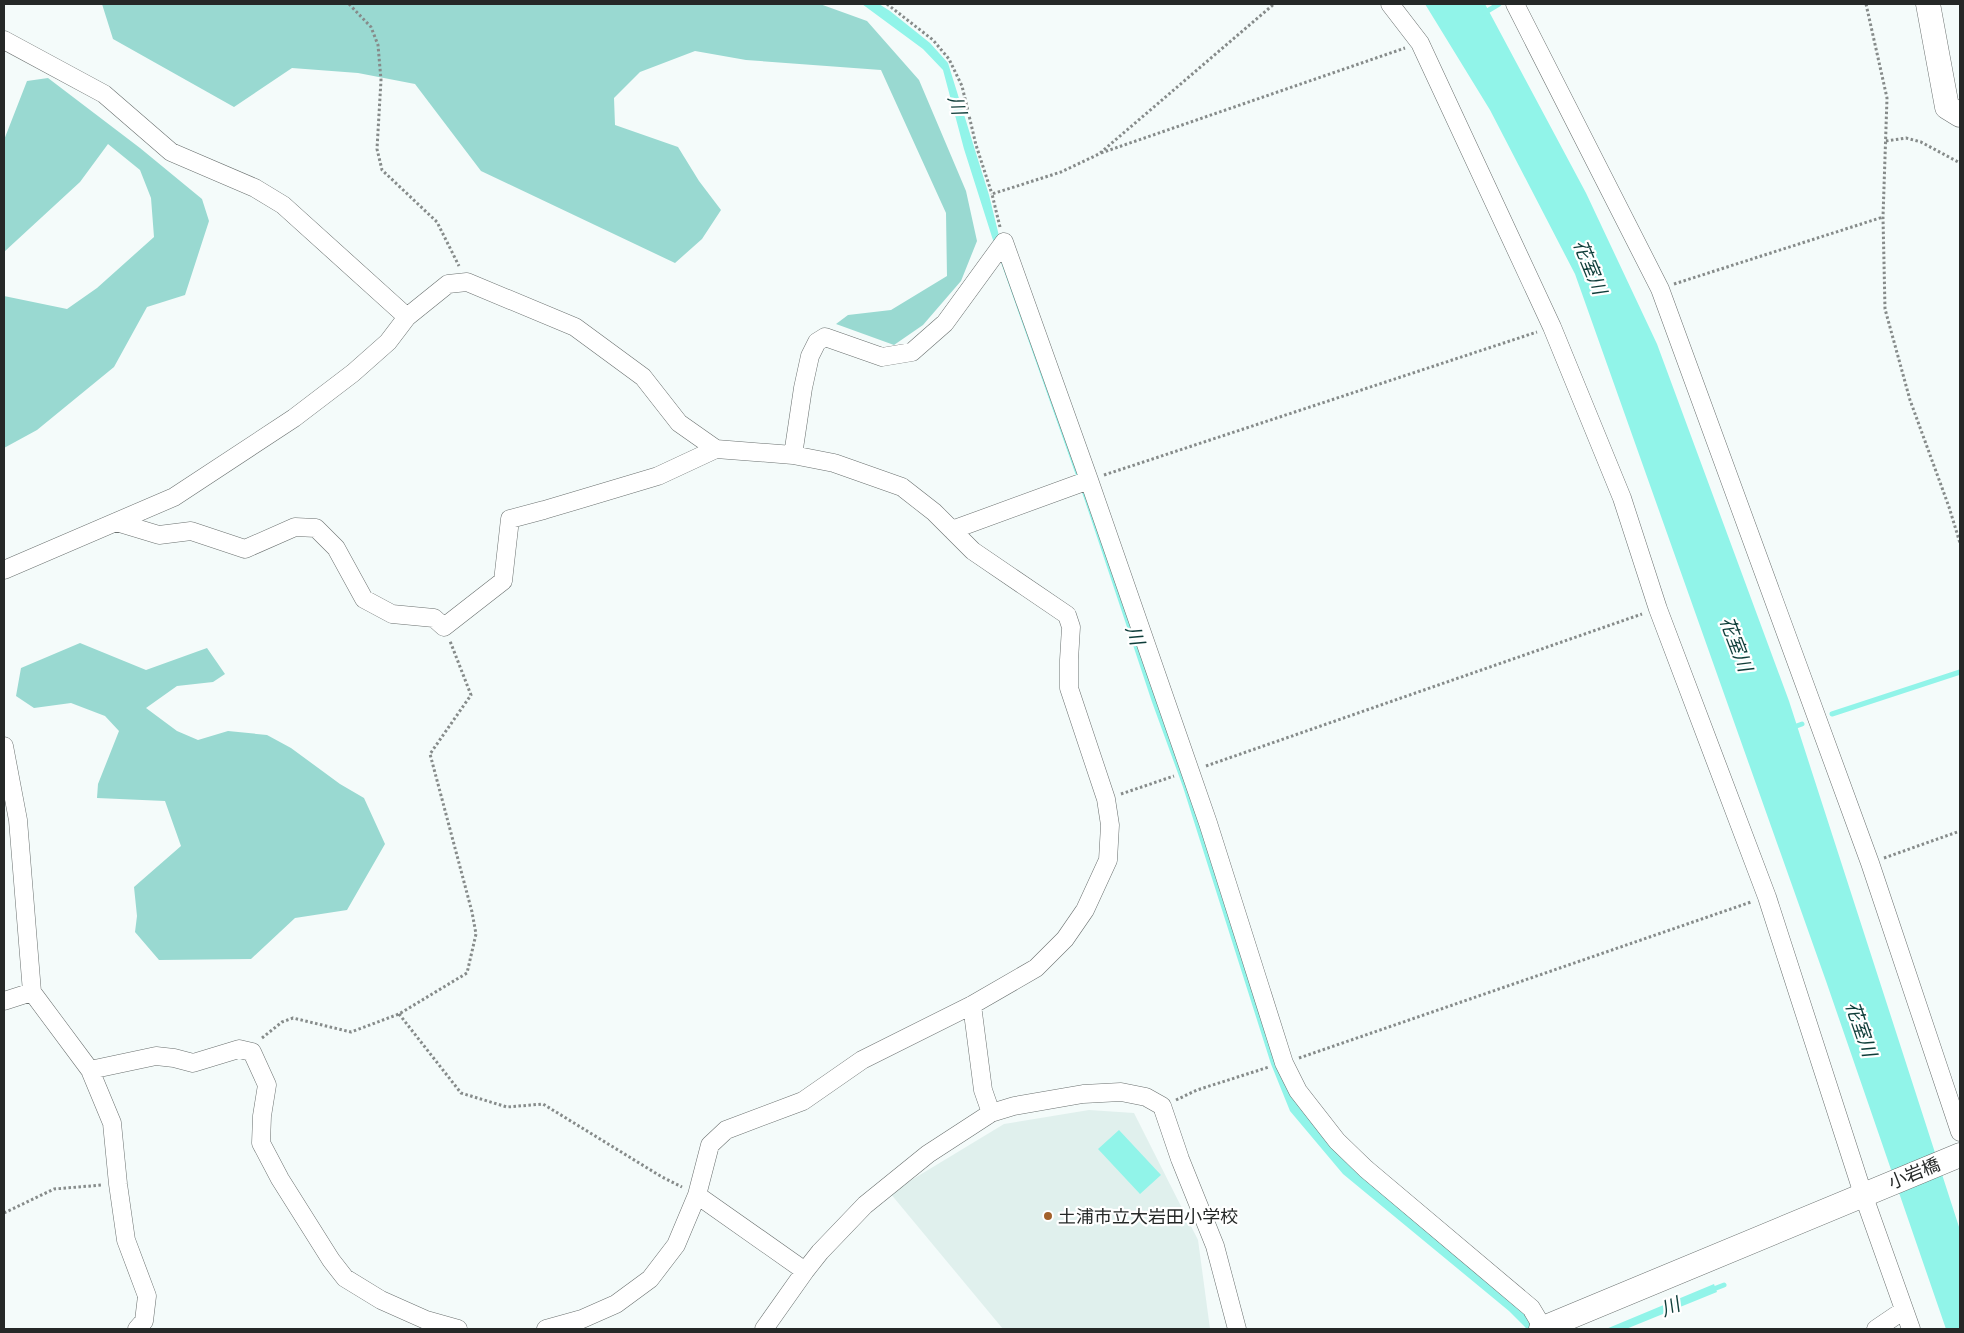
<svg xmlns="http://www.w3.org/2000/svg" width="1964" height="1333" viewBox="0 0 1964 1333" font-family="'Space Grotesk','Noto Sans JP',sans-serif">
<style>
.built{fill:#e0f0ed}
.green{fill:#99d9d1}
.water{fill:#91f4e9}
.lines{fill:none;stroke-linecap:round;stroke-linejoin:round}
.stream{stroke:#91f4e9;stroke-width:5}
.street-casing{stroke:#6a706f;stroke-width:19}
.secondary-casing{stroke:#6a706f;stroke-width:25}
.path{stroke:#868b8a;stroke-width:3;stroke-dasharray:2.5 2.5;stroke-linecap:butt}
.street{stroke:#fff;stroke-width:18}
.secondary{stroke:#fff;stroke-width:24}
.poi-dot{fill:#a2612b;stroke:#fff;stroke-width:2}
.labels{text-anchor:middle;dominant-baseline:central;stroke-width:4.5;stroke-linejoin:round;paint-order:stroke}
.street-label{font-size:18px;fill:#252827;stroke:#fff}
.poi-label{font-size:18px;fill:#252827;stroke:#fff;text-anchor:start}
.water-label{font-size:19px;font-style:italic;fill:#0e3d39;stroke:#fff}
</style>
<rect width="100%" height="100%" fill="#f4fbfa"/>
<path class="built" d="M 1089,1110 L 1134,1113 L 1198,1240 L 1210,1329 L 1003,1329 L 890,1193 L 1004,1124 Z"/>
<path class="green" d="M 102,4 L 820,4 L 867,21 L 919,80 L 966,191 L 977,241 L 961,281 L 923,325 L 894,345 L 836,324 L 848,315 L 891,310 L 947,276 L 946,213 L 881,70 L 746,60 L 695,51 L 640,72 L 614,98 L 615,125 L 678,147 L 699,181 L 721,210 L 702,239 L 675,263 L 481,171 L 415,84 L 358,73 L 292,68 L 234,107 L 113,39 Z
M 48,78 L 140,148 L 202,199 L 209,221 L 185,295 L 147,307 L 114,367 L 37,430 L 4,448 L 4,296 L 67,309 L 97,288 L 154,237 L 151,198 L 140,170 L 108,144 L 80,182 L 4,252 L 4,140 L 27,81 Z
M 80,643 L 146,670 L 207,648 L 225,674 L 213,682 L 177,686 L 146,708 L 177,731 L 198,740 L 228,731 L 267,735 L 291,748 L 340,784 L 364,798 L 385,844 L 347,910 L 295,918 L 251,959 L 159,960 L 135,932 L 137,916 L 134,887 L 181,846 L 165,801 L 97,798 L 98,784 L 119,731 L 105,716 L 71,703 L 34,708 L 16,696 L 21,668 Z"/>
<path class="water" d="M 862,4 L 879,4 L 890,11 L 930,43 L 948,63 L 989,195 L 1000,240 L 1300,1107 L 1540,1329 L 1527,1329 L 1509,1311 L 1343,1174 L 1290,1111 L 1271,1064 L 1183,787 L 1152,702 L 1085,501 L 992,237 L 964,149 L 943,70 L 923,49 Z
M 1425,4 L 1485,4 L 1586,193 L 1657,344 L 1789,701 L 1960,1230 L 1960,1329 L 1946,1329 L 1826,981 L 1575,274 L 1490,110 Z
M 1119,1130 L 1161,1175 L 1140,1194 L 1098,1149 Z
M 1714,1284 L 1717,1292 L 1626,1329 L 1606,1329 Z"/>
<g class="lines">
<path class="stream" d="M 1484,13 L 1499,4
M 1832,714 L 1960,672
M 1791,728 L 1802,724
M 1711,1290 L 1724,1285"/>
<defs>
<path id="street" d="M 1390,4 L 1420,43 L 1552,327 L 1622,498 L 1658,609 L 1767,897 L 1863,1194 L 1911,1329
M 1515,4 L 1660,289 L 1870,863 L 1960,1132
M 4,40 L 104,94 L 171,152 L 255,188 L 283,205 L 407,317
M 1004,242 L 1089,480 L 1208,823 L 1284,1063 L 1298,1091 L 1337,1141 L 1366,1169 L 1531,1308 L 1543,1328
M 793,455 L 803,388 L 810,356 L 817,342 L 825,337 L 882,357 L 912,352 L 945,323 L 1004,242
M 116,522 L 159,535 L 191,531 L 245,549 L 295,527 L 316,528 L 336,548 L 364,599 L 392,614 L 434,618 L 444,627 L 503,581 L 510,519 L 544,510 L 658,476 L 716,449 L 793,455 L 834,463 L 902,487 L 934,512 L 973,551 L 1067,615 L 1071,627 L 1069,660 L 1069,688 L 1106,799 L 1110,825 L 1108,860 L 1085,910 L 1065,939 L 1036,968 L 972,1005 L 862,1060 L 803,1101 L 726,1130 L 710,1145 L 697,1195 L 676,1245 L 650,1279 L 616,1304 L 582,1319 L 546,1329
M 952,530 L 1089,480
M 4,570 L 174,497 L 294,418 L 353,373 L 388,342 L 407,317 L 448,284 L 467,282 L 575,327 L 643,377 L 679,423 L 716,449
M 4,746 L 18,820 L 32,992 L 90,1070 L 112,1123 L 118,1184 L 126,1240 L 147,1296 L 144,1321 L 137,1329
M 4,1001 L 32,992
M 972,1005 L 983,1090 L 991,1113
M 90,1070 L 156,1056 L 174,1058 L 193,1063 L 239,1049 L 252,1052 L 267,1085 L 262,1116 L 261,1143 L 280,1179 L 331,1260 L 345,1278 L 381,1300 L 426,1320 L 458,1329
M 697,1195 L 805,1271
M 764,1329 L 805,1271 L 820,1252 L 865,1205 L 928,1154 L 991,1113 L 1014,1106 L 1083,1094 L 1121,1092 L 1146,1097 L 1162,1106 L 1180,1159 L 1215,1246 L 1237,1329
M 1876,1329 L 1904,1310"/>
<path id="secondary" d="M 1928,4 L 1947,107 L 1960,115
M 1541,1329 L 1960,1155"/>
</defs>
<use href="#street" class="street-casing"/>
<use href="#secondary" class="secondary-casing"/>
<path class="path" d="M 349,4 L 371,27 L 378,45 L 381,80 L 377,149 L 382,170 L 437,222 L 459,266
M 887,4 L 933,40 L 949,59 L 962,86 L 976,145 L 992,194
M 1866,4 L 1887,98 L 1883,217 L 1885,309 L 1910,400 L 1949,507 L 1960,543
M 1886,141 L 1906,138 L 1921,142 L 1960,163
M 1101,153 L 1405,48
M 1000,227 L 992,194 L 1061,172 L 1099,154 L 1274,4
M 1674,284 L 1883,217
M 1104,475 L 1537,332
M 1206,766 L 1642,614
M 1121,794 L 1174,776
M 1884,858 L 1960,831
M 399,1014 L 461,1093 L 507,1107 L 543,1104 L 662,1177 L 682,1187
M 262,1038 L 282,1022 L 293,1018 L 351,1032 L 399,1014 L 467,973 L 476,934 L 472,912 L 430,754 L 471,695 L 450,641
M 1299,1058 L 1751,902
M 1176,1100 L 1197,1090 L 1269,1067
M 4,1213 L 54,1189 L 102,1185"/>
<use href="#street" class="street"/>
<use href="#secondary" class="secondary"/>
</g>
<circle class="poi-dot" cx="1048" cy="1216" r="5"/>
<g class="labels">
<g class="street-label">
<text transform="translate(1914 1173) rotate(-22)">小岩橋</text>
</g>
<g class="poi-label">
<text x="1058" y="1216">土浦市立大岩田小学校</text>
</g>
<g class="water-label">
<text transform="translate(957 105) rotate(74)">川</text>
<text transform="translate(1590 267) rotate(68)">花室川</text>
<text transform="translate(1135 635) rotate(71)">川</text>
<text transform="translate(1736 644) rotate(69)">花室川</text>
<text transform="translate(1861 1029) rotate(71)">花室川</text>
<text transform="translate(1670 1307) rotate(-22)">川</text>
</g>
</g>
<rect width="1964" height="1333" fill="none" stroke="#252827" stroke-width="10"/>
</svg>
